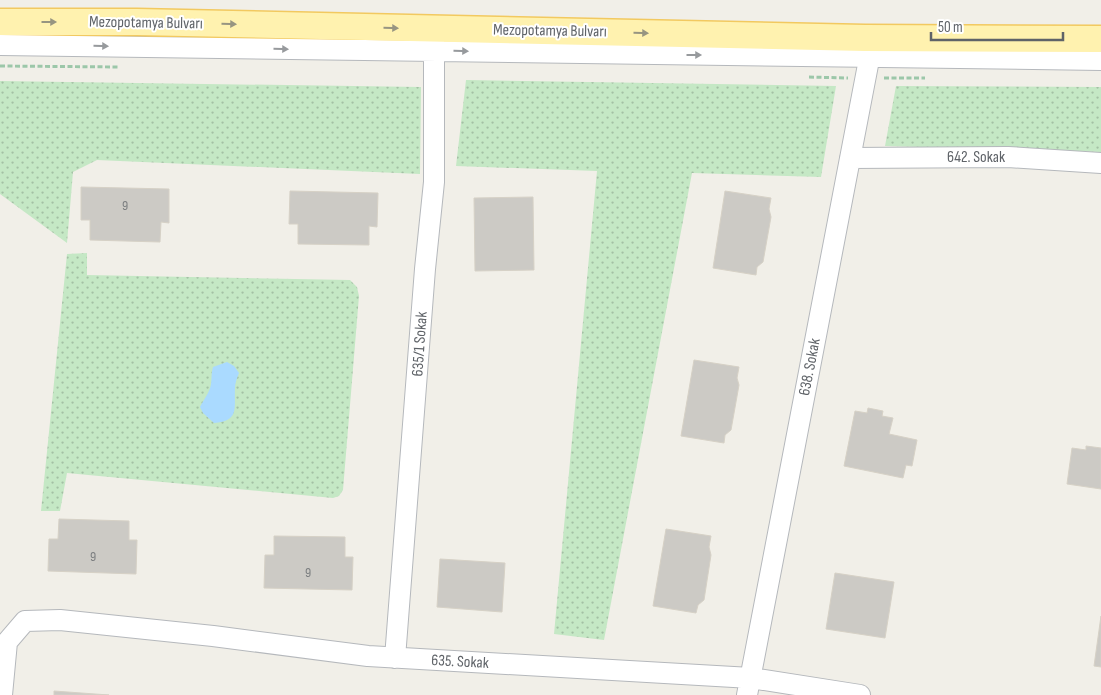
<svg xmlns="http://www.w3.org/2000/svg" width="1101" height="695" viewBox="0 0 1101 695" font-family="'Sofia Sans Condensed',sans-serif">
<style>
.grass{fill:url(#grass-dots)}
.water{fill:#aadaff}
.building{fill:#cccac5;stroke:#d6d1c6}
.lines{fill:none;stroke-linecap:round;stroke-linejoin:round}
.minor-casing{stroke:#b5b8bc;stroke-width:22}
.major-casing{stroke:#f2c960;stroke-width:29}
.path{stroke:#9cc7a9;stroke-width:3;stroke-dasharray:5 2.5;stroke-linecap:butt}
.minor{stroke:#fff;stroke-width:20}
.major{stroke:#fff2af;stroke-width:26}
.oneway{fill:#979581}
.oneway2{fill:#979a9d}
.labels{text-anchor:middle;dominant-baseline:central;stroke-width:4;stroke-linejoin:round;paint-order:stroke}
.number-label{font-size:14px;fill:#7a7d7f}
.street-label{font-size:16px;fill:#5f6368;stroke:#fff}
</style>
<defs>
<pattern id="grass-dots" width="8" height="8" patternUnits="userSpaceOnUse" patternTransform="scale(1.25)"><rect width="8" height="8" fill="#c5e8c5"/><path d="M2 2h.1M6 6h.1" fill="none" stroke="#a3c0a4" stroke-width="1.8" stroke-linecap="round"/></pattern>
</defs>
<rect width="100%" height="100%" fill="#f1efe8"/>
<path class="grass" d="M 466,80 L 836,86 L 821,177 L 692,173 L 604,640 L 554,634 L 597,171 L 456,166 Z
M 0,81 L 421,87 L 420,174 L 97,160 L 73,172 L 67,243 L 0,194 Z
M 896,86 L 1101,87 L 1101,152 L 885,146 Z
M 87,253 L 87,275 L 350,280 L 357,287 L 359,296 L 343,490 L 339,496 L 333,498 L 67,473 L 60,511 L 41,511 L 67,254 Z"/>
<path class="water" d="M 227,362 L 234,366 L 239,373 C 237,378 235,383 235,388 C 234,408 240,421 214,423 L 203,413 L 200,407 C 204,399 210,392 211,384 C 212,377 211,374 213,367 Z"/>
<path class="building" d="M 81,187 L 169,189 L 169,223 L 161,222 L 160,242 L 90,240 L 90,220 L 81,220 Z
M 290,191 L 378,193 L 377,227 L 369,226 L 369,245 L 298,244 L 298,224 L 289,224 Z
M 725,191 L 771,198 L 769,209 L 771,217 L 763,262 L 757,267 L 756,275 L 713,268 Z
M 533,197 L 534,270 L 475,271 L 474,198 Z
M 694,360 L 739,367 L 737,378 L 739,385 L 731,430 L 725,435 L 724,443 L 681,436 Z
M 868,408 L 883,411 L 882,416 L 893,418 L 889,434 L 917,440 L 912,466 L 906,465 L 903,478 L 844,466 L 855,411 L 867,413 Z
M 1086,446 L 1101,448 L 1101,489 L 1067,484 L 1072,448 L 1086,450 Z
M 59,519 L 129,521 L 129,540 L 137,540 L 136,574 L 48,571 L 49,539 L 58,539 Z
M 666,529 L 711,536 L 709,547 L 711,555 L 704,600 L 698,605 L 696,613 L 653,606 Z
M 274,536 L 345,537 L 345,557 L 353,557 L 352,590 L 264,588 L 265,555 L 274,555 Z
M 440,559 L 505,563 L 502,612 L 437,607 Z
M 835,573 L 894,582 L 885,638 L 826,629 Z
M 1101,616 L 1101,667 L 1094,666 Z
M 54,691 L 109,695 L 54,695 Z"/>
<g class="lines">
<defs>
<path id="minor" d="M 0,45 L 1101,60
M 850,158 L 1008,157 L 1101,163
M 395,658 L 425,269 L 434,182 L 434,37
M 2,695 L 7,642 L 25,621 L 60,620 L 213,636 L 368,656 L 751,678 L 860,695
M 747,695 L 872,44"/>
<path id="major" d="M 0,22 L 137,22 L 865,38 L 1101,39"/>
</defs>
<use href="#minor" class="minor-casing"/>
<use href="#major" class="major-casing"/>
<path class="path" d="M 0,66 L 120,67
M 809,77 L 848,78
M 884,78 L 925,78"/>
<use href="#minor" class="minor"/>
<use href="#major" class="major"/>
</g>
<defs><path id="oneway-solid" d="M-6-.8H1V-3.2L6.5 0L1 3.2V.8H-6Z" transform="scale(1.25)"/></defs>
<g class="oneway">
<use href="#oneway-solid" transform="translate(49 22)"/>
<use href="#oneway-solid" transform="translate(229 24) rotate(1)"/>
<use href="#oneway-solid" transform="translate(391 28) rotate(1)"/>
<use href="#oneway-solid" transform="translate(641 33) rotate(1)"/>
</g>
<g class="oneway2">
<use href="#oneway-solid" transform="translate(101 46) rotate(1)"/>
<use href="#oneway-solid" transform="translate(281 49) rotate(1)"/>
<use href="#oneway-solid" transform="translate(461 51) rotate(1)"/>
<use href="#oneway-solid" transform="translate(694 55)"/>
</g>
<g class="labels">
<g class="number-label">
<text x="125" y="205">9</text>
<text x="93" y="556">9</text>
<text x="308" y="572">9</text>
</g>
<g class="street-label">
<text transform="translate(146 23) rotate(1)">Mezopotamya Bulvarı</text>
<text transform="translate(550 31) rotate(1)">Mezopotamya Bulvarı</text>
<text x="976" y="157">642. Sokak</text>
<text transform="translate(420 344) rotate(-86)">635/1 Sokak</text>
<text transform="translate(810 367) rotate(-79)">638. Sokak</text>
<text transform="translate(460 662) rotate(3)">635. Sokak</text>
</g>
</g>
<path d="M931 32v8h132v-8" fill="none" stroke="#5f6368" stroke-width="2.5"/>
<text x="938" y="32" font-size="15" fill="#5f6368" stroke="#ffffff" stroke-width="4" paint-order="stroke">50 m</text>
</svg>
